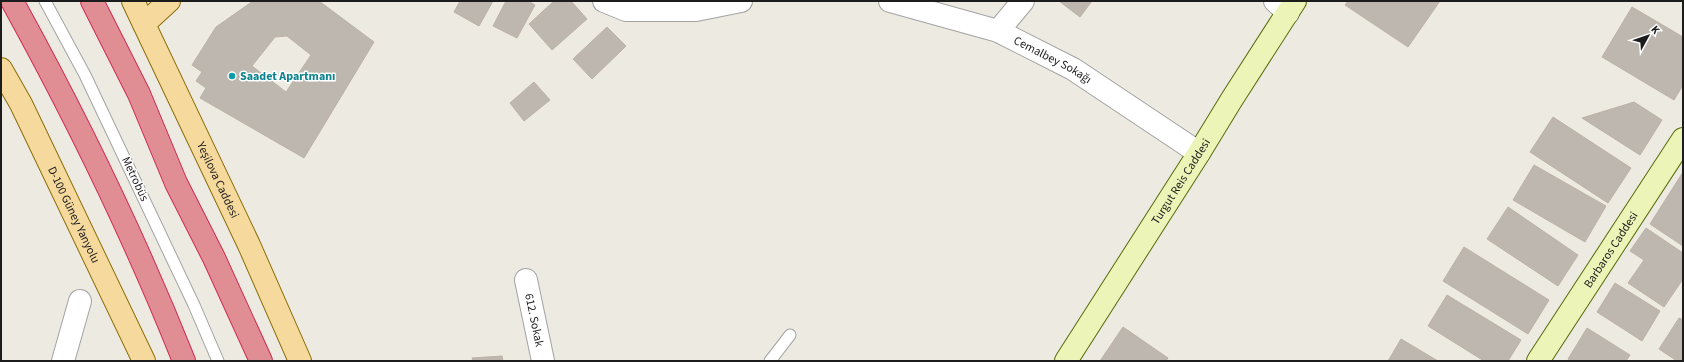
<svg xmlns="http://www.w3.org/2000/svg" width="1684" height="362" viewBox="0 0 1684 362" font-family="'Source Sans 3',sans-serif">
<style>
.building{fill:#bdb7af;stroke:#bdb2a5;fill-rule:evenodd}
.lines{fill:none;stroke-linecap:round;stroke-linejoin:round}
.lane-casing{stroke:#a3a3a3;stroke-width:13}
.street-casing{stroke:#a3a3a3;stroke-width:24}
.secondary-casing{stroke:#576b0a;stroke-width:24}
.primary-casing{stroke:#8c6e08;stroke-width:24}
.highway-casing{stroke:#cd2d53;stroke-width:24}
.lane{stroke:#fff;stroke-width:11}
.street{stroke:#fff;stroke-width:22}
.secondary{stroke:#ecf5b7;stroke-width:22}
.primary{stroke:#f6d99d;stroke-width:22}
.highway{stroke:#e18d94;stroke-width:22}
.culture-dot{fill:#0f9aa8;stroke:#fff;stroke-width:1.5}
.labels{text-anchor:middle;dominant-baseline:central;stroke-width:3;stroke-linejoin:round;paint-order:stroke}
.street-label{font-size:12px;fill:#1c1c1c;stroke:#fff}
.culture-label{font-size:12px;font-weight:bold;fill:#0d838f;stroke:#fff;text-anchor:start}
</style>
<rect width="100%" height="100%" fill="#edeae2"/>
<path class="building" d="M 253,1 L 319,1 L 374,42 L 304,158 L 200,98 L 206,88 L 196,81 L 202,72 L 192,65 L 216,27 ZM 287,36 L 311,55 L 286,92 L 252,66 L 275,37 Z
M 460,1 L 493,1 L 479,26 L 454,12 Z
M 506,1 L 528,1 L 535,5 L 517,38 L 493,26 Z
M 554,1 L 571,1 L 587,19 L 552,50 L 529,24 Z
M 1059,1 L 1092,1 L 1080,17 Z
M 1348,1 L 1440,1 L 1408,47 L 1345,5 Z
M 1632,7 L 1683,37 L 1683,85 L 1674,100 L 1602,57 Z
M 607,27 L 626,46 L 592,79 L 573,59 Z
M 534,82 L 550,100 L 524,121 L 510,103 Z
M 1634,102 L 1662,120 L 1640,155 L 1582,118 Z
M 1553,117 L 1631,168 L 1608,203 L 1530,152 Z
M 1534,165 L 1606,206 L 1585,242 L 1513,200 Z
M 1683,172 L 1683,246 L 1650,224 Z
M 1508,207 L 1578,255 L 1558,286 L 1487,239 Z
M 1646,228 L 1683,253 L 1683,279 L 1664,307 L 1628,283 L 1644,260 L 1630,251 Z
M 1464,247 L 1549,300 L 1528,334 L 1443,281 Z
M 1615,283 L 1660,311 L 1642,341 L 1597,312 Z
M 1447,295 L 1521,340 L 1508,361 L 1484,361 L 1428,326 Z
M 1679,318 L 1683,320 L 1683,361 L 1677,361 L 1659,349 Z
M 1123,327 L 1168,358 L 1166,361 L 1100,361 Z
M 1587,328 L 1630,355 L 1626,361 L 1572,361 L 1568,359 Z
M 1401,339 L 1438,361 L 1388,361 Z
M 502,356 L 503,361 L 473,361 L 472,358 Z"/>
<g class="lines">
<defs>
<path id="lane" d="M 45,1 L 85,75 L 194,305 L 218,361
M 770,361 L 790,335"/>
<g id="street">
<path d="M 604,1 L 626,10 L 696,10 L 741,1"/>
<path id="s1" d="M 890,1 L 998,31 L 1073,69 L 1199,153"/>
<path d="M 1275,1 L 1288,13"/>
<path d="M 998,31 L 1023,1"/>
<path id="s2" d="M 526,280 L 543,361"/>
<path d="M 63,361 L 80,301"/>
</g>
<g id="secondary">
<path id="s3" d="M 1066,361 L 1199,153 L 1232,99 L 1295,1"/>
<path id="s4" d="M 1538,361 L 1683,139"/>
</g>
<g id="primary">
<path id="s5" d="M 133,1 L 249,245 L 300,361"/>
<path d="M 144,24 L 169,1"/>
<path id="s6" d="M 1,69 L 21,104 L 144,361"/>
</g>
<path id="highway" d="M 12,1 C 76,117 135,238 184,361
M 92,1 L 139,94 L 176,183 L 214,258 L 261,361"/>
</defs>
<use href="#lane" class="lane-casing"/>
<use href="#street" class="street-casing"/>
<use href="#secondary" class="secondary-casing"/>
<use href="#primary" class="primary-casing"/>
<use href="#highway" class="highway-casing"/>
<use href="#lane" class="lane"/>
<use href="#street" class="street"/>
<use href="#secondary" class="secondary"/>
<use href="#primary" class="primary"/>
<use href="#highway" class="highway"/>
</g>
<circle class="culture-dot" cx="232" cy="76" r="4"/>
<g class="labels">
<g class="street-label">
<text stroke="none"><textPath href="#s1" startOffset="174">Cemalbey Sokağı</textPath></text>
<text transform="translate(135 179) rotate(65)">Metrobüs</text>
<text stroke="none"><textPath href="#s5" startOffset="198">Yeşilova Caddesi</textPath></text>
<text stroke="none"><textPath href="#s3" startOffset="213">Turgut Reis Caddesi</textPath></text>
<text stroke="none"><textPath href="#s6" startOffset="163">D-100 Güney Yanyolu</textPath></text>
<text stroke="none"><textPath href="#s4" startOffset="133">Barbaros Caddesi</textPath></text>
<text stroke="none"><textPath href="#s2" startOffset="41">612. Sokak</textPath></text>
</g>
<g class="culture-label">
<text x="240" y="76">Saadet Apartmanı</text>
</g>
</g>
<rect width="1684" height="362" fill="none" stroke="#1c1c1c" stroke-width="4"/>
<g transform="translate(1648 36) rotate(50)" stroke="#ffffff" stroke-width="3" paint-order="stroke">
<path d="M0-3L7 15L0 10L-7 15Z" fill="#1c1c1c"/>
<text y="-6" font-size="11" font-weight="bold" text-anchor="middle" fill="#1c1c1c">K</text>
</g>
</svg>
